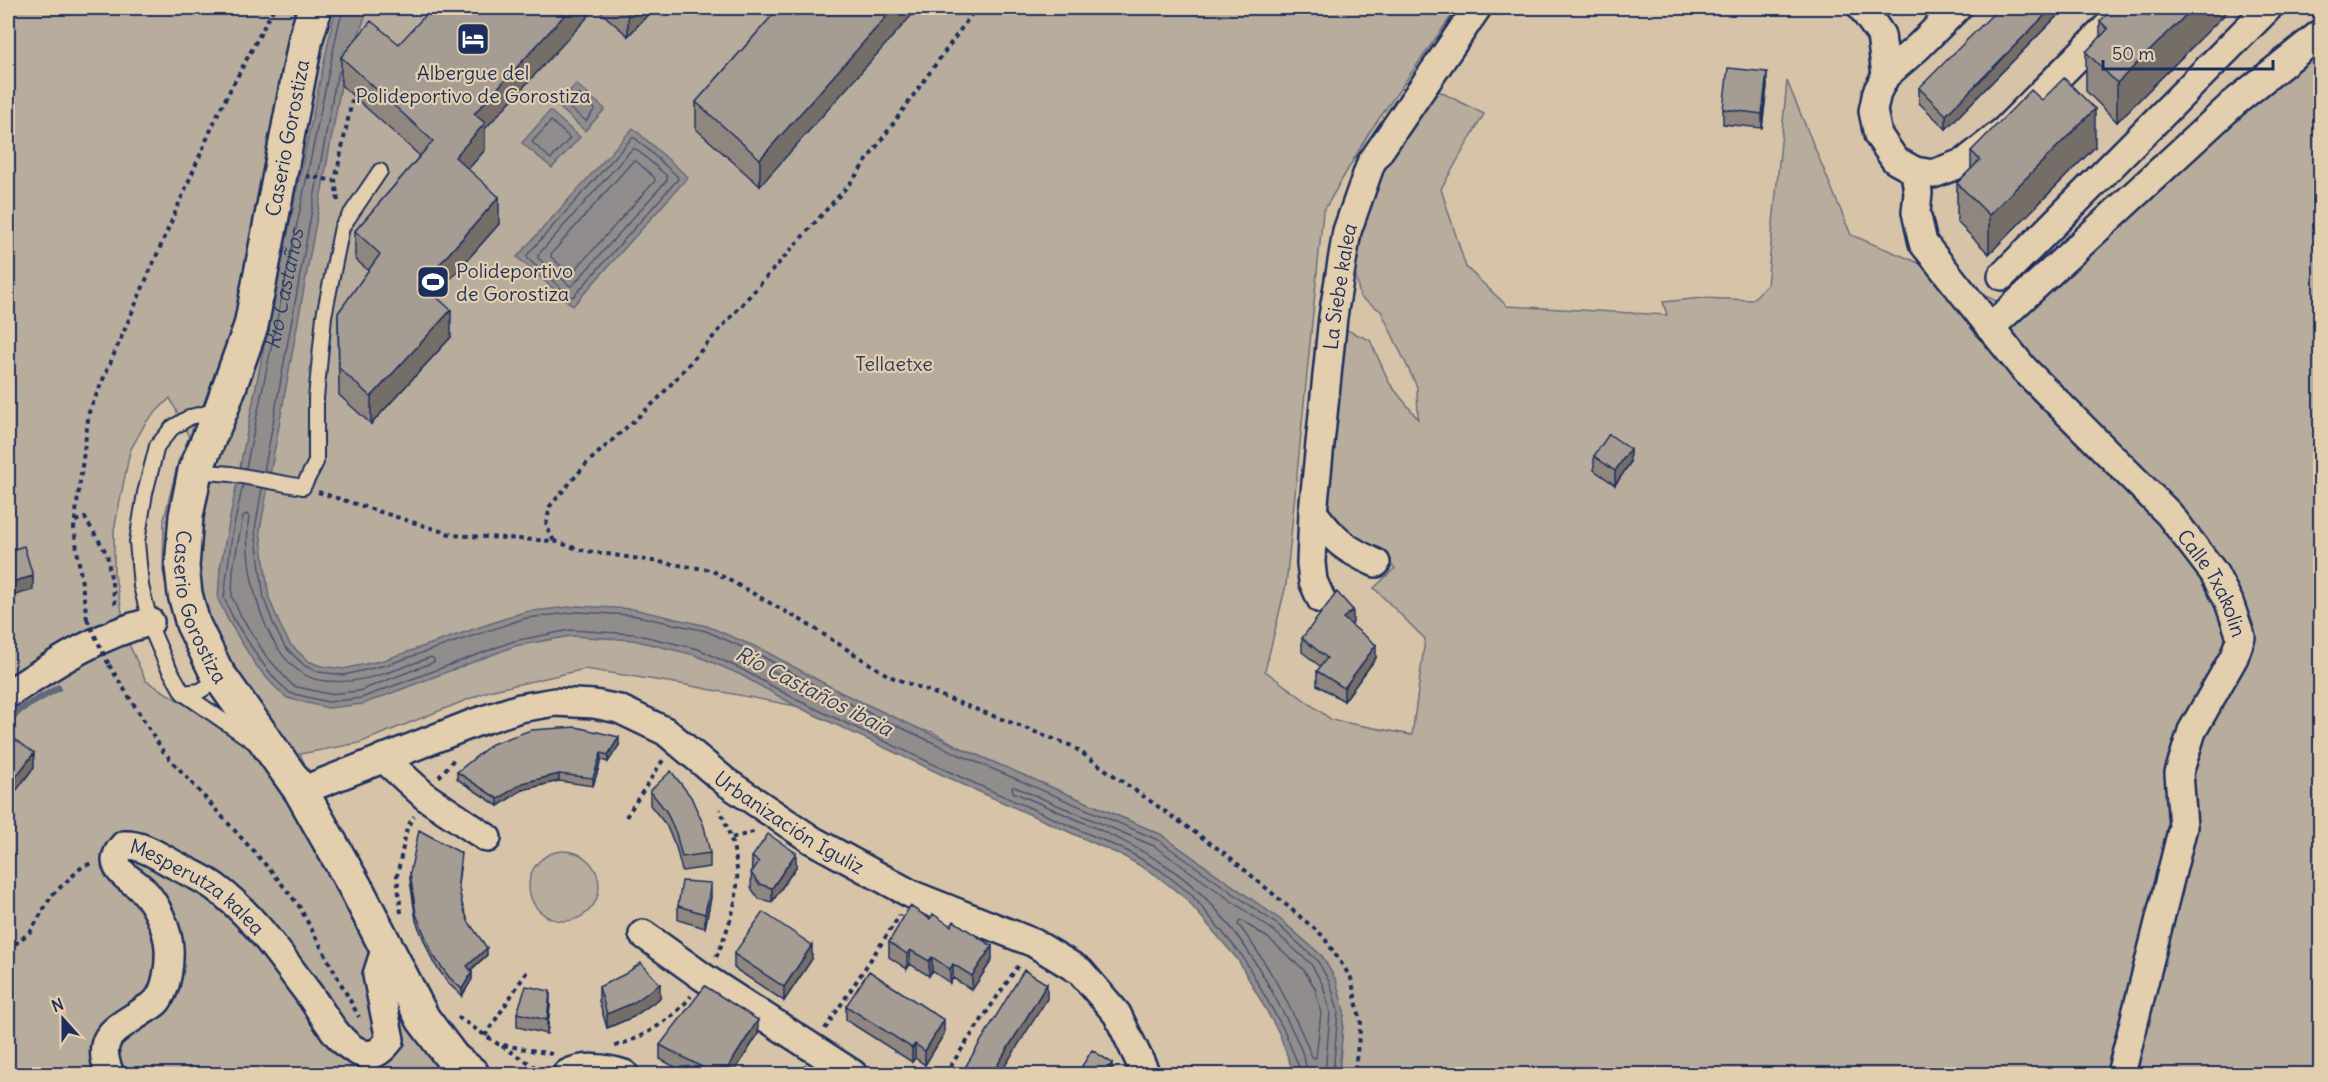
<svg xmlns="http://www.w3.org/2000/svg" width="2328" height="1082" viewBox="0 0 2328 1082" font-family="Delius,sans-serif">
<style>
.green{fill:#b8ac9c;stroke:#6a6e7d;stroke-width:1.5;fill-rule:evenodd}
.water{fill:#928d8d;stroke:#62677a;stroke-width:1.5}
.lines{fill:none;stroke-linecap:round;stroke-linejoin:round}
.shore{stroke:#4b5571;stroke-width:1.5}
.stream{stroke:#62677a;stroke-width:7}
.lane-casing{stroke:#1b2f5e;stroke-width:18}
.street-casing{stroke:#1b2f5e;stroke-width:32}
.secondary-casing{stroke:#1b2f5e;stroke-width:38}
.path{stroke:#1b2f5e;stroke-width:4;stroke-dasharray:4.5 4.5;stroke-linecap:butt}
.lane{stroke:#e3cead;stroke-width:14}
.street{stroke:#e3cead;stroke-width:27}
.secondary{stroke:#e3cead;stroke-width:33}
.path-bridge{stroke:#1b2f5e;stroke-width:4;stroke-dasharray:4.5 4.5;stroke-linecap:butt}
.wall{fill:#8e867f;stroke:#1b2f5e;stroke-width:1.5}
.shaded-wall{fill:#746d68;stroke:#1b2f5e;stroke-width:1.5}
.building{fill:#a59c94;stroke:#1b2f5e;stroke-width:1.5}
.labels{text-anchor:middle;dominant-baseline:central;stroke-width:4.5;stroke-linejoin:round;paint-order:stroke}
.poi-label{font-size:20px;fill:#1b2f5e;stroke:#e3cead}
.street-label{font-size:20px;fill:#1b2f5e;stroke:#e3cead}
.park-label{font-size:20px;fill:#2b3c64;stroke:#e3cead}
.water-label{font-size:21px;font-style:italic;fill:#2d3d65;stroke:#e3cead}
</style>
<rect width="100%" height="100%" fill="#d7c4a8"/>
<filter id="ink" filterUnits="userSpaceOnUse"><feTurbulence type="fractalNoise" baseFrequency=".0167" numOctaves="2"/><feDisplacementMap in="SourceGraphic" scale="12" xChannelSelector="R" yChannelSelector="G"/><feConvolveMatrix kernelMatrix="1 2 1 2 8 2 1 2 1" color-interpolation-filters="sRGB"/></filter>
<g filter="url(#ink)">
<path class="green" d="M 8,8 L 1457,8 L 1369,133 L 1323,212 L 1286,585 L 1265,671 L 1332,720 L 1412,735 L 1425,639 L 1374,588 L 1395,568 L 1352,535 L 1322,508 L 1340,327 L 1370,340 L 1390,384 L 1418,419 L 1417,387 L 1381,311 L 1360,297 L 1347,231 L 1425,84 L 1484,114 L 1441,189 L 1466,267 L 1507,306 L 1667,315 L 1663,302 L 1702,298 L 1752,300 L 1767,285 L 1787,81 L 1851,235 L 1912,260 L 1994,300 L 2026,306 L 2320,43 L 2320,1074 L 1339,1074 L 1344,1011 L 1322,956 L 1282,921 L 1160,834 L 963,749 L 932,732 L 681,684 L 585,669 L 489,691 L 359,743 L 300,754 L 366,893 L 439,1016 L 492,1074 L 8,1074 ZM 170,398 L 189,437 L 178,462 L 164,519 L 163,571 L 176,627 L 208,690 L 244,740 L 146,681 L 128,642 L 114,572 L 114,530 L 130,451 L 146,422 Z
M529 886a35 35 0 1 1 70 0a35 35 0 1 1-70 0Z"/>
<path class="water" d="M 339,8 L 368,8 L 341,85 L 260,530 L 269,598 L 280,625 L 290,644 L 308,661 L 321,666 L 343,669 L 384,660 L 524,612 L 578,606 L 633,609 L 707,626 L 763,650 L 840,692 L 963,749 L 1160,834 L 1282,921 L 1322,956 L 1336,980 L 1344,1011 L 1339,1074 L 1294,1074 L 1279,1033 L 1238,960 L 1186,899 L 1156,875 L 1125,857 L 964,785 L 796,706 L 739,674 L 695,655 L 633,640 L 571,636 L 515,646 L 363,704 L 328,708 L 287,698 L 272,684 L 255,664 L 229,622 L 218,599 L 220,568 L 266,336 L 333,20 Z
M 576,84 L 605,109 L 585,131 L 557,105 Z
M 550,111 L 580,137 L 552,168 L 522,143 Z
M 633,128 L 688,177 L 573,306 L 517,257 Z"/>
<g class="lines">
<g class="shore">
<path d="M 575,94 L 579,94 L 595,109 L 586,121 L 567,106 Z"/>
<path d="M 551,121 L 570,138 L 551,159 L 532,142 Z"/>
<path d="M 632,138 L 635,138 L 677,176 L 678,179 L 574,296 L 571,297 L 528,259 L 527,255 Z"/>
<path d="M 632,149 L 636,149 L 667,176 L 667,180 L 573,285 L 570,286 L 538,258 L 538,255 Z"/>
<path d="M 633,161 L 636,161 L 654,177 L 655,181 L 573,272 L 569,273 L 551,257 L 551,254 Z"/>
<path id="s1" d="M 246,468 L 339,23 L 344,8"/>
<path d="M 264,472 L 335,84 L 339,71"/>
<path d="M 243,485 L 232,534 L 224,598 L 234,620 L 260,660 L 276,680 L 290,693 L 328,702 L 361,698 L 514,641 L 570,630 L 634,634 L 698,649 L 741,669 L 799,701 L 967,780 L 1127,851 L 1160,870 L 1191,894 L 1243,957 L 1284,1030 L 1299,1067 L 1300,1074"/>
<path d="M 262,488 L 255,530 L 264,599 L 275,628 L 285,647 L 305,666 L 319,672 L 344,675 L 386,665 L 526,618 L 578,612 L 632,615 L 706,631 L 760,655 L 837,698 L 960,755 L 1158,840 L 1278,925 L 1317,960 L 1330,983 L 1338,1011 L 1333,1074"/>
<path d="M 247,514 L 249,517 C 241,563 264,669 319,680 C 357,687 396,670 431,657 L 434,659 L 434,662 L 359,691 L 329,694 L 293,686 L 266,656 L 241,616 L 232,597 L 233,569 L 243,516 Z"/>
<path d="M 773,671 L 807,689 L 807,694 L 804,695 L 770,676 L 769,672 Z"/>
<path d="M 1240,920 L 1268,938 L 1304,970 L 1315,988 L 1321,1013 L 1316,1058 L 1312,1057 C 1293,1009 1269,965 1238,924 Z"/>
<path d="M 1307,1074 C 1306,1052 1288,1022 1278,1003 C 1251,950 1213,895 1162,863 C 1116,834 1063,814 1013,792 L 1012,787 L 1015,787 L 1154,846 L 1274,931 L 1311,964 L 1323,985 L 1330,1012 L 1325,1074"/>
</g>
<path class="stream" d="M 8,721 L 21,709 L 58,688"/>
<defs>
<path id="lane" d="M 219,410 L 190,417 L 172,428 L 157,446 L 145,493 L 137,542 L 141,586 L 153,633 L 166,663 L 183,693 L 254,742
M 195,471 L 231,474 L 303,487 L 316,462 L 316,398 L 324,316 L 342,227 L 380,171
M 183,693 L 200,691 L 213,683 L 216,673"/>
<g id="street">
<path d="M 1862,8 L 1881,35 L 1886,75"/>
<path d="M 1957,8 L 1918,47 L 1886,75 L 1877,92 L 1873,111 L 1878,135 L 1895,160 L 1915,171 L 1933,174 L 1965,162 L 2005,130 L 2126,8"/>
<path id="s2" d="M 1915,171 L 1918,193 L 1916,212 L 1923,243 L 2023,368 L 2169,514 L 2214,573 L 2229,602 L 2241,637 L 2234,657 L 2192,731 L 2179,773 L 2183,827 L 2121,1074"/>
<path d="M 2002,276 L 2268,8"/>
<path d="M 1990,328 L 2234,103 L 2320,34"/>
<path d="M 1313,512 C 1334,540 1344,549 1376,563"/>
<path id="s3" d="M 1321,599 L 1313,581 L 1311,563 L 1313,512 L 1333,317 L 1347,231 L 1371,163 L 1477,8"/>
<path d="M 8,694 C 53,665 97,635 150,622"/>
<path d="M 383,758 L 426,797 L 487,838"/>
<path id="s4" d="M 301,791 L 474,723 L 520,708 L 555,702 L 594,704 L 619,709 L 665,731 L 726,782 L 812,840 L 913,895 L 1034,943 L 1080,971 L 1117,1014 L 1146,1074"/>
<path d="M 643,934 L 703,977 L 853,1074"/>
<path id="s5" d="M 110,1074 C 93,1035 117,1029 146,1009 C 149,1007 155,1004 157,1001 C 167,989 170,964 169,948 C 168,930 156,903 143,890 C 129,877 103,867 124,845 C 142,844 160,857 175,865 C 188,872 203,878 215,887 C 252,914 279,954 306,990 C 321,1009 336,1042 359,1052 C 373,1059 382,1050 390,1040 L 377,975 L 386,947"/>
<path d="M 567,1074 C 583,1065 606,1068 624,1074"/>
</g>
<g id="secondary">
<path id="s6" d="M 315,8 L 306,38 L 251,326 L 221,410 L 195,471 L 186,516 L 182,567 L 185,594 L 193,624 L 216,671 L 301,791 L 358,892 L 423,1019 L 453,1059 L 472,1074"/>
</g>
</defs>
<use href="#lane" class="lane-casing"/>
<use href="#street" class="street-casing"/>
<use href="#secondary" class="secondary-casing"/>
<path class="path" d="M 306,176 L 335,181
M 338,201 L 335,181 L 353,96
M 318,492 L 453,535 L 554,541 L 581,550 L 711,570 L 804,622 L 889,676 L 1072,746 L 1227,855 L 1323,936 L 1351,978 L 1361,1023 L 1354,1074
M 75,521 L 85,518 L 107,554 L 116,608
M 554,541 L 546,526 L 550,506 L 588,462 L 657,400 L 852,181 L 976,8
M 87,619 L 74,528 L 89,412 L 219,111 L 274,8
M 109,665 L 163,751 L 273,873 L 299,906 L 359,1017
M 439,777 L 455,758
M 626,817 L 663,760
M 732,838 L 757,831
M 401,913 L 397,876 L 407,828 L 414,816
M 8,950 L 31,931 L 52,895 L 82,867 L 92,863
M 716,957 C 721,948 724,937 728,927 C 744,881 738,853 720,809
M 458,1017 L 498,1044 L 552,1054
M 825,1029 L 900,915
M 485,1036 L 528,970
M 502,1046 L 544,1073
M 615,1046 C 641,1039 675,1018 691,996
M 395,1068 L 400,1074
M 945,1074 L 1020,963"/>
<use href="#lane" class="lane"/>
<use href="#street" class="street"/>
<use href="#secondary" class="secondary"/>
<path class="path-bridge" d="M 87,619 L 109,665"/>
</g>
<path class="wall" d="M 596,8 L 654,8 L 628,36 Z
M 779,8 L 760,186 L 696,129 L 696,102 Z
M 2063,8 L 2063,10 L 1946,129 L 1919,103 L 1919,88 Z
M 2231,8 L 2117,122 L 2086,91 L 2086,52 L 2100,38 L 2100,21 Z
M 341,57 L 485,129 L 485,150 L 468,169 L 499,224 L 435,296 L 451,337 L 371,424 L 339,395 L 338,313 L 369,271 L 355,259 L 355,231 L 420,156 L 341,85 Z
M 1767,86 L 1762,128 L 1723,124 L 1723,109 Z
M 2042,100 L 2095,147 L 1989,254 L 1957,222 L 1957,183 L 1971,169 L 1971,151 Z
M 1594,456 L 1630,463 L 1615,485 L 1594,470 Z
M 1353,623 L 1351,624 L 1376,658 L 1344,701 L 1317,685 L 1317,671 L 1321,667 L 1302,652 L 1302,638 Z
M 8,735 L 34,767 L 15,792 L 8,787 Z
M 619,745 L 608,762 L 601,760 L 593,786 L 559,781 L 522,790 L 498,806 L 457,779 L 457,772 Z
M 650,791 L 710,853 L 710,867 L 682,871 L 676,847 L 666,825 L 650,805 Z
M 752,857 L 796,867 L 772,902 L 759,899 L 751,888 Z
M 461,861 L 458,885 L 462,904 L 468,921 L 487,955 L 471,970 L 472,979 L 462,996 L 449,984 L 433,962 L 416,921 L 410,880 L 410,873 Z
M 711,897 L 705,928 L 678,920 L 678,906 Z
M 889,942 L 992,960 L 972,990 L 953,978 L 950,983 L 932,971 L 929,976 L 910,964 L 907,969 L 889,957 Z
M 734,954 L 812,959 L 784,1001 L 734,968 Z
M 599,987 L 660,998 L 633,1017 L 607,1028 L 599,1001 Z
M 550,1005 L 547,1034 L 517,1027 L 517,1013 Z
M 846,1006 L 944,1034 L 925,1065 L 915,1058 L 912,1062 L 846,1020 Z
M 758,1034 L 733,1074 L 688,1074 L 660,1059 L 660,1045 Z"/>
<path class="shaded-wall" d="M 571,8 L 596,8 L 485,129 L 485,150 L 455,184 L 455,157 L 474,114 Z
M 629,8 L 654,8 L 628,36 L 628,9 Z
M 894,8 L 918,8 L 760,186 L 760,159 Z
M 2052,8 L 2063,8 L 2063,10 L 1946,129 L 1946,115 Z
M 2193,8 L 2231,8 L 2117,122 L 2117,83 Z
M 1767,72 L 1767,86 L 1762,128 L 1762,114 Z
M 2095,109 L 2095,147 L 1989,254 L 1989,215 Z
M 499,197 L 499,224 L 422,311 L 422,284 Z
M 451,310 L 451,337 L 371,424 L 371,397 Z
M 1630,449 L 1630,463 L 1615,485 L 1615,471 Z
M 33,576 L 33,590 L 8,597 L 8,583 Z
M 1353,610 L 1353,623 L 1343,632 L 1343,618 Z
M 1376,645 L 1376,658 L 1344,701 L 1344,688 Z
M 619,737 L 619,745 L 608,762 L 608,755 Z
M 34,753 L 34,767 L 15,792 L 15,778 Z
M 601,753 L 601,760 L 593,786 L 593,778 Z
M 559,774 L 559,781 L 522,790 L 498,806 L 498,799 L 522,783 Z
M 796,853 L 796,867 L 772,902 L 772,888 Z
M 711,883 L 711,897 L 705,928 L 705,914 Z
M 812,945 L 812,959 L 784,1001 L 784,987 Z
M 992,946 L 992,960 L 972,990 L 972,976 Z
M 487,948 L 487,955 L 467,973 L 467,966 Z
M 910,950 L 910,964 L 907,969 L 907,954 Z
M 932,957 L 932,971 L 929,976 L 929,961 Z
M 953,964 L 953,978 L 950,983 L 950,969 Z
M 472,972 L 472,979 L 462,996 L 462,989 Z
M 660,984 L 660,998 L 633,1017 L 607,1028 L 607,1014 Z
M 1047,984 L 1047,999 L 1000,1074 L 992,1074 Z
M 550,991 L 550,1005 L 547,1034 L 547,1020 Z
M 758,1020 L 758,1034 L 733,1074 L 724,1074 Z
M 944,1020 L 944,1034 L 925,1065 L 925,1051 Z
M 915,1044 L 915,1058 L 912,1062 L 912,1048 Z
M 1112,1063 L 1112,1074 L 1104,1074 Z"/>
<path class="building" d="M 432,8 L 571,8 L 474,114 L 485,123 L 455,157 L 499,197 L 422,284 L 451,310 L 371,397 L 339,368 L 338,313 L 380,254 L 355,231 L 433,141 L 341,57 L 371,21 L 399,44 Z
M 779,8 L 894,8 L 760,159 L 696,102 Z
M 1999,8 L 2052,8 L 1946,115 L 1919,88 Z
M 2114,8 L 2193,8 L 2117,83 L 2086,52 L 2108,29 L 2100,21 Z
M 1728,68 L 1767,72 L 1762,114 L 1723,109 Z
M 2064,78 L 2095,109 L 1989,215 L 1957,183 L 1980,160 L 1971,151 L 2031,90 L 2042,100 Z
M 1609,434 L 1630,449 L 1615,471 L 1594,456 Z
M 24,546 L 33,576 L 8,583 L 8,551 Z
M 1337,592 L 1353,610 L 1343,618 L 1376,645 L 1344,688 L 1317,671 L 1327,658 L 1302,638 Z
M 576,727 L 619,737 L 608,755 L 601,753 L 593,778 L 559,774 L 522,783 L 498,799 L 457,772 L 492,744 L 531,730 Z
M 8,734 L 34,753 L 15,778 L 8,773 Z
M 671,771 L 691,797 L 704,826 L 710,853 L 682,857 L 676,833 L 666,811 L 650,791 Z
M 419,830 L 461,853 L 458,883 L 462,904 L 468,921 L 487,948 L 467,966 L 472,972 L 462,989 L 449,977 L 433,955 L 416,914 L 410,873 Z
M 768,834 L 796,853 L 772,888 L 759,884 L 751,873 L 759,862 L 752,857 Z
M 682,881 L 711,883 L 705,914 L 678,906 Z
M 910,906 L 930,919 L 933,914 L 951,926 L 954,921 L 992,946 L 972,976 L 953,964 L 950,969 L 932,957 L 929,961 L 910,950 L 907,954 L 889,942 Z
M 763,912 L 812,945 L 784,987 L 734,954 Z
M 641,963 L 660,984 L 633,1003 L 607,1014 L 599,987 L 625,974 Z
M 1024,970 L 1047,984 L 992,1074 L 961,1074 Z
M 869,971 L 944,1020 L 925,1051 L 915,1044 L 912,1048 L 846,1006 Z
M 526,986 L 550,991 L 547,1020 L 517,1013 Z
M 705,986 L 758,1020 L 724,1074 L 715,1074 L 660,1045 Z
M 1092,1050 L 1112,1063 L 1104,1074 L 1079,1074 L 1081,1072 L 1079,1071 Z
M 805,1065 L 820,1074 L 799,1074 Z"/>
</g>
<defs>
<symbol id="hotel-square" viewBox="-11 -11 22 22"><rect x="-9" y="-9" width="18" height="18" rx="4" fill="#1b2f5e" stroke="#e3cead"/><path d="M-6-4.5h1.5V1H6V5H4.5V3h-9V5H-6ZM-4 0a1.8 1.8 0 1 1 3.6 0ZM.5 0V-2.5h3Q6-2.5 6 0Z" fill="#fff"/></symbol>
<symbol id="stadium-square" viewBox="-11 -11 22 22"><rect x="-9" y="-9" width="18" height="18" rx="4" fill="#1b2f5e" stroke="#e3cead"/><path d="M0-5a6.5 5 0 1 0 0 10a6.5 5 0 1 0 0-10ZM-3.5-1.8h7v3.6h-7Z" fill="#fff"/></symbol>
</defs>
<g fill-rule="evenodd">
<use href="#hotel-square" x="454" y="20" width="38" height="38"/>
<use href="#stadium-square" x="414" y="263" width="38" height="38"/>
</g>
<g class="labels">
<g class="poi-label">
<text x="473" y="72">Albergue del<tspan x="473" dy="23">Polideportivo de Gorostiza</tspan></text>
<text x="456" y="270" text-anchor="start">Polideportivo<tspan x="456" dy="23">de Gorostiza</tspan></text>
</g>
<g class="street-label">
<text transform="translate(287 138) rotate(-79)">Caserio Gorostiza</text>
<text stroke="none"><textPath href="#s3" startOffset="316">La Siebe kalea</textPath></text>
<text stroke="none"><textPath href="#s2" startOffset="522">Calle Txakolin</textPath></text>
<text stroke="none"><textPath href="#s6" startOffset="620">Caserio Gorostiza</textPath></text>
<text stroke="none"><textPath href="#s4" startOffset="540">Urbanización Iguliz</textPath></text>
<text stroke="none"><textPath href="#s5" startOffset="364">Mesperutza kalea</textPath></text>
</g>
<g class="park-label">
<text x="894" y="363">Tellaetxe</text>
</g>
<g class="water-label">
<text stroke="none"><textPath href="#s1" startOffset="183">Río Castaños</textPath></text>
<text transform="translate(814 691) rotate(27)">Río Castaños ibaia</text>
</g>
</g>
<rect width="2328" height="1082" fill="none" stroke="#e3cead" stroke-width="30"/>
<rect x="15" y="15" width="2298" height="1052" fill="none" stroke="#1b2f5e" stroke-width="2" filter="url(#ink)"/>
<g transform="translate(63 1019) rotate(339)" stroke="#e3cead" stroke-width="4.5" paint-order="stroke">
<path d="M0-4.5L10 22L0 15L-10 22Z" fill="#1b2f5e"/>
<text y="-9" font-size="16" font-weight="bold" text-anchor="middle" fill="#1b2f5e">N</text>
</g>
<path d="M2103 60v9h170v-9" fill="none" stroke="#1b2f5e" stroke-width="3"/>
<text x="2112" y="60" font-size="18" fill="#1b2f5e" stroke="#e3cead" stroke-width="4.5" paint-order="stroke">50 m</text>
</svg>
